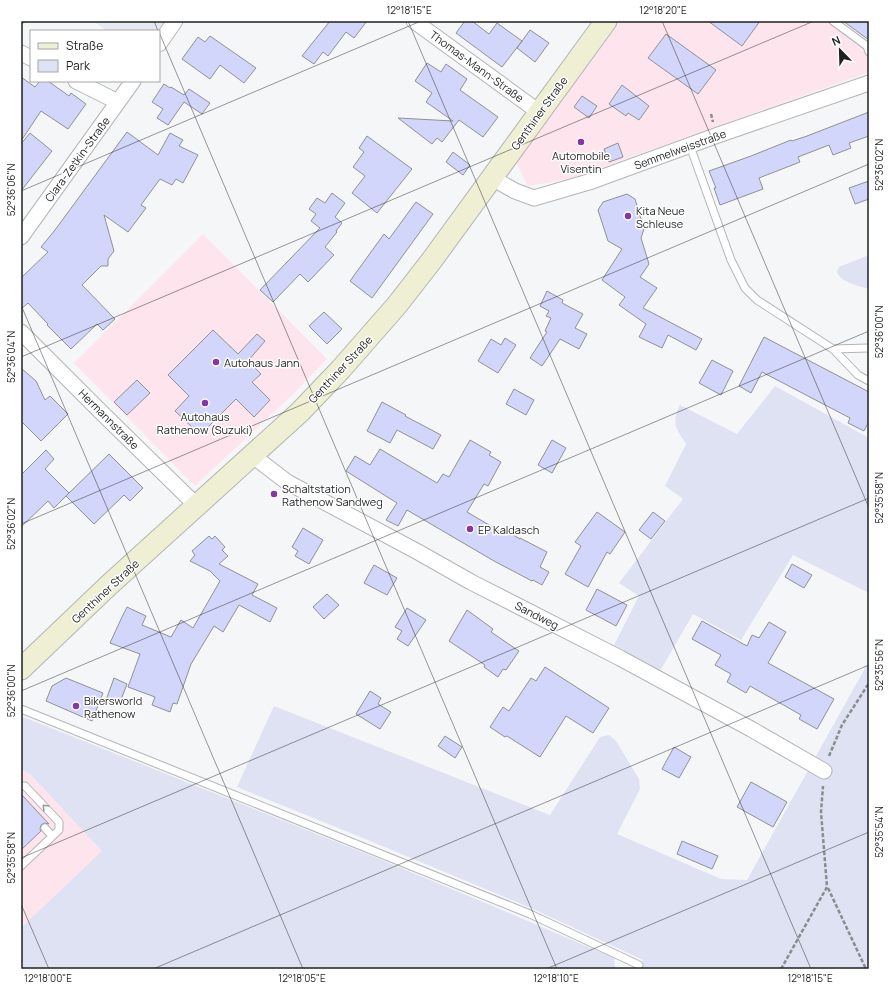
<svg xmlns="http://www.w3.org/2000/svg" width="890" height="990" viewBox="0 0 890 990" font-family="Manrope,sans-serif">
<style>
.commercial{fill:#fee4ec}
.built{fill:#e6e9f2}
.green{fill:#dee2f3}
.building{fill:#d2d6fb;stroke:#919193}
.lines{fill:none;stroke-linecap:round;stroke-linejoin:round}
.service-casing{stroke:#b4b5b7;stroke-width:9}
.minor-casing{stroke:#b4b5b7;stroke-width:17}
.secondary-casing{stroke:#b4b5b7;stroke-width:23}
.path{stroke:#8b8c8e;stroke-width:2.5;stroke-dasharray:4 2;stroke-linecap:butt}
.service{stroke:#fff;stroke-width:7}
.minor{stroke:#fff;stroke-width:15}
.secondary{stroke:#eeefd3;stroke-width:21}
.oneway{stroke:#9a9b9b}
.ticks{fill:none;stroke:#1f2020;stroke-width:1;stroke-opacity:0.45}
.poi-dot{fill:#8535a5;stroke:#fff;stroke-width:1.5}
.labels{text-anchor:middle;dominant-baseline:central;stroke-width:3;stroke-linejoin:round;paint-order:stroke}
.street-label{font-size:11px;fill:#1f2020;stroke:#fff}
.poi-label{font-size:11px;fill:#1f2020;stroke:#fff;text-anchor:start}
.neatline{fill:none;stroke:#1f2020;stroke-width:1.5}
.ticks-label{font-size:10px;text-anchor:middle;fill:#1f2020}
</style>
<rect width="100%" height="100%" fill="#f5f6f8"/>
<path class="commercial" d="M 616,21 L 840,21 L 869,42 L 869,72 L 569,179 L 528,186 L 515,160 Z
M 203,234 L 327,359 L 292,395 L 195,486 L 74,363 Z
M 21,769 L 30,774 L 103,851 L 21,928 Z"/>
<path class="built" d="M 93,21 L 165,21 L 158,31 L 107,31 Z"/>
<path class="green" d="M 869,255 L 869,289 C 859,286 840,282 837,272 L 839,267 Z
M 775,386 L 869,438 L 869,593 L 793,555 L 741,640 L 693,614 L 660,671 L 614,645 L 639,596 L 619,583 L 683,499 L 665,486 L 686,444 C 684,440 681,437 679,433 C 673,423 675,415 680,405 L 737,434 Z
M 869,661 L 869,969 L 640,969 L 643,960 L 531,908 L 363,838 L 237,787 L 274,706 L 550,815 L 600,737 L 609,735 L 616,741 L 639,779 L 640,789 L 617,834 L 721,879 L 747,880 Z
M 21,716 L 372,856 L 488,904 L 614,958 L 615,969 L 21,969 L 21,928 L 102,851 L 30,774 L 21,769 Z"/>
<path class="building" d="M 330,21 L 367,21 L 354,38 L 346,32 L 328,56 L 323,52 L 314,64 L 302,56 Z
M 465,21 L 472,21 L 489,34 L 497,23 L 522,41 L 502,67 L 456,33 Z
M 708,21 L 760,21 L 742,46 Z
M 843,21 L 869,21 L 869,40 Z
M 530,30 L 549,43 L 535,62 L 517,48 Z
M 666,34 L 716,70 L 698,94 L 648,58 Z
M 210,36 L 256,68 L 244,83 L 220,65 L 210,79 L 182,59 L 198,37 L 205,42 Z
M 427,63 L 441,72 L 446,64 L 467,79 L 460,90 L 498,117 L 483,137 L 459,120 L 442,142 L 437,138 L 432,144 L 398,118 L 453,121 L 426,102 L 432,93 L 415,81 Z
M 21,77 L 35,87 L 40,81 L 48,81 L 69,96 L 71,93 L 86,104 L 68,129 L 41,111 L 21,141 Z
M 164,84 L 170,88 L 171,87 L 184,95 L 189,89 L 210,103 L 202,114 L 184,102 L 168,125 L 157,118 L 163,109 L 152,102 Z
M 622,85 L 649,106 L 639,120 L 628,113 L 626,116 L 609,104 Z
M 582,96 L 597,106 L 589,118 L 574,107 Z
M 869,112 L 869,136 L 849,143 L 851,148 L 833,155 L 829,145 L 798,157 L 800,162 L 759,178 L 763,189 L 720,205 L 714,188 L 716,188 L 709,171 L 751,156 L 791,140 L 792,141 L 807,136 Z
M 127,132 L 158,155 L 170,133 L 183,140 L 179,146 L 198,155 L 183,183 L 176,179 L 172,185 L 160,179 L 141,205 L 146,208 L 128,232 L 104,215 L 114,251 L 108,259 L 108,266 L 101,266 L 82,285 L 115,319 L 103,330 L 97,324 L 71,349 L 47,325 L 48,324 L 28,303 L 21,309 L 21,278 L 48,252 L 41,247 L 55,230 Z
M 30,133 L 52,151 L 21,191 L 21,144 Z
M 367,136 L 412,169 L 377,213 L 352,193 L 365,176 L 353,167 L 364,152 L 359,148 Z
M 618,143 L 623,157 L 609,162 L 604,149 Z
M 453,152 L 470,165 L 463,175 L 446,162 Z
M 869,181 L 869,199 L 855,204 L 849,188 Z
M 332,193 L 345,203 L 335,217 L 342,223 L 336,231 L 337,232 L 325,247 L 334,255 L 308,282 L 300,274 L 273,302 L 260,290 L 320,228 L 311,221 L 316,214 L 309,209 L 317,198 L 325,203 Z
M 627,194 L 635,199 L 644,229 L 641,238 L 649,264 L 640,277 L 657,288 L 643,308 L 702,339 L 696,350 L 668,335 L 662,348 L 639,337 L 646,324 L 619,305 L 625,297 L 602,280 L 622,249 L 608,241 L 598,210 L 603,202 Z
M 416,202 L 433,214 L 372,298 L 350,281 L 384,234 L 389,239 Z
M 547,291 L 563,300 L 562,303 L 583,314 L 575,328 L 587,334 L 579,349 L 560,339 L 542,366 L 530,358 L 547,332 L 545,331 L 551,318 L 546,316 L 549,311 L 540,306 Z
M 324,312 L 342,329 L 327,344 L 309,326 Z
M 213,330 L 238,354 L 257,334 L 265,341 L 248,361 L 261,374 L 252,382 L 270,400 L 254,417 L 236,399 L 205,430 L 195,430 L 175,411 L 189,396 L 168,375 Z
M 764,337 L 869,392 L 869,421 L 864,431 L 848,423 L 850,418 L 762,372 L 751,393 L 739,386 Z
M 505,338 L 516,345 L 498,373 L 478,361 L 491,339 L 501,345 Z
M 712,360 L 733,371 L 721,395 L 699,383 Z
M 21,368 L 36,381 L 45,400 L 50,396 L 68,414 L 41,441 L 21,421 Z
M 137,380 L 150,393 L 127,415 L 114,402 Z
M 514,389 L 534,400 L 526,415 L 506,404 Z
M 382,402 L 406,415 L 405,416 L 441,435 L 433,449 L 397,430 L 390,443 L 367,431 Z
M 470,440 L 491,452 L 489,455 L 501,462 L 488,486 L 484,484 L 467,512 L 501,532 L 503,529 L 520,539 L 520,538 L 547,552 L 540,567 L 549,572 L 542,585 L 533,580 L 532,581 L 494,561 L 407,510 L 398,526 L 386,520 L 397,503 L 346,471 L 355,456 L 370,465 L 380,449 L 437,483 L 443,474 L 449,477 Z
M 552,440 L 566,448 L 552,473 L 538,465 Z
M 46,450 L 54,459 L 45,469 L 69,493 L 54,508 L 48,501 L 21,527 L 21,475 Z
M 109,454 L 143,488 L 130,501 L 124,495 L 94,524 L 66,496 Z
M 597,512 L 625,532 L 610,554 L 607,552 L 588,587 L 565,574 L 581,546 L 575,542 Z
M 653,512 L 665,521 L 651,539 L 639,530 Z
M 303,528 L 323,540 L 309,564 L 295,556 L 298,551 L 292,547 Z
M 209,536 L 212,539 L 215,536 L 225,547 L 222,550 L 228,556 L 219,564 L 258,584 L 252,595 L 277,608 L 270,622 L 239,605 L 223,632 L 214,626 L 191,664 L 177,704 L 173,703 L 170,712 L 152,705 L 155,697 L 128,687 L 140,654 L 110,643 L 122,617 L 127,607 L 146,616 L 142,625 L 171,637 L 181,620 L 193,628 L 220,581 L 210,571 L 190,561 L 195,555 L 192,551 Z
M 792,564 L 812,575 L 804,588 L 785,577 Z
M 374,565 L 397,578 L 387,595 L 364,583 Z
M 597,589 L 627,605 L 616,626 L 586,610 Z
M 327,594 L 339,605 L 324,619 L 313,607 Z
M 407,608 L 426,620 L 408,646 L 397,639 L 402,631 L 395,627 Z
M 467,610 L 493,629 L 491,632 L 519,651 L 506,670 L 503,669 L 498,677 L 484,667 L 485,665 L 449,641 Z
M 702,621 L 747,646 L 752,635 L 759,638 L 769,622 L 786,632 L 768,663 L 834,699 L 817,729 L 799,719 L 801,715 L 750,686 L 746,693 L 727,682 L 731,674 L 715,665 L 721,655 L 692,639 Z
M 545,667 L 609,708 L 593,733 L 566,716 L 540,757 L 507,736 L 505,737 L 490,727 L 503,707 L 509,711 L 531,678 L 536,681 Z
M 66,678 L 103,693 L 92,721 L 46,701 L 52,686 Z
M 114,678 L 127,684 L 119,705 L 106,700 Z
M 370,691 L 381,698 L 378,704 L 391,712 L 380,729 L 356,714 Z
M 445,736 L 462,747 L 455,758 L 438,746 Z
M 674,747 L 691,757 L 679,778 L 662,769 Z
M 751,782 L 787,802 L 773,827 L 737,807 Z
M 21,794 L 49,824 L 44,823 L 41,825 L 40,829 L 41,831 L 21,850 Z
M 682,841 L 718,856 L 712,869 L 677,854 Z"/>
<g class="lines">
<defs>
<path id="service" d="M 833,21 L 867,46 L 869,52
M 690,146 L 731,260 L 745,288 L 757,300 L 833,349 L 858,375 L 869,381
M 833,349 L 869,348
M 21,709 L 530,914 L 639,965
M 21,786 L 25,786 L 59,822 L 59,830 L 21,866
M 45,828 L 52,836"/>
<path id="minor" d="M 414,21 L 539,112
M 159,44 L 175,21
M 21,53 L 31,58
M 76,81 L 118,102
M 492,178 L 515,191 L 534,198 L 592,181 L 718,135 L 869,83
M 21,237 L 133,81
M 21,332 L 100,411 L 197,506
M 253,456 L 287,482 L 418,552 L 471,582 L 620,658 L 751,729 L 824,771"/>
<path id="secondary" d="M 21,669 L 109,585 L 300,412 L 341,369 L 397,305 L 432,260 L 606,21"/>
</defs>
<use href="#service" class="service-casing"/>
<use href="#minor" class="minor-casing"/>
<use href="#secondary" class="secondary-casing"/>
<path class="path" d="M 711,114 L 713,122
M 829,756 L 842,725 L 869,683
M 828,888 L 866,969
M 781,969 L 827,887 L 821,812 L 823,786"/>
<use href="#service" class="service"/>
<use href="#minor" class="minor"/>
<use href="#secondary" class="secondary"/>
</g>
<defs><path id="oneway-chevron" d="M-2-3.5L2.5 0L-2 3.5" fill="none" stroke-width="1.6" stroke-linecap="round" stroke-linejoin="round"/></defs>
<use class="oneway" href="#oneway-chevron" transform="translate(45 807) rotate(-134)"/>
<path class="ticks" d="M 154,21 L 158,31M 408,21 L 811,969M 662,21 L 869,508M 21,24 L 27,21M 159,32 L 557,969M 21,191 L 421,21M 21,305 L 303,969M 21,357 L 814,21M 21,524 L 869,164M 21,691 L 869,331M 21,858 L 869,498M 21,904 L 49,969M 153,969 L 869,665M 546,969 L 869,832"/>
<g class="poi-dot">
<circle cx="581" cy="142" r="4"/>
<circle cx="628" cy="216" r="4"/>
<circle cx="216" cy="362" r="4"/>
<circle cx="205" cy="403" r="4"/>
<circle cx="274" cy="494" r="4"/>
<circle cx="470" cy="529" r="4"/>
<circle cx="76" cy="706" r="4"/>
</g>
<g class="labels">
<g class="street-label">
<text transform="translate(477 66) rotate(36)">Thomas-Mann-Straße</text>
<text transform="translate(539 113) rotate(-54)">Genthiner Straße</text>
<text transform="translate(680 149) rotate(-20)">Semmelweisstraße</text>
<text transform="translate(77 159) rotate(-54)">Clara-Zetkin-Straße</text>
<text transform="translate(340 369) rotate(-47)">Genthiner Straße</text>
<text transform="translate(109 419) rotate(45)">Hermannstraße</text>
<text transform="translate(105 591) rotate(-43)">Genthiner Straße</text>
<text transform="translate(537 615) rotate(27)">Sandweg</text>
</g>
<g class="poi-label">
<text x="581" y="155" text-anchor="middle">Automobile<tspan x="581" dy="13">Visentin</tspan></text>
<text x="636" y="210">Kita Neue<tspan x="636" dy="13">Schleuse</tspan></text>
<text x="224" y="362">Autohaus Jann</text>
<text x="205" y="416" text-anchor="middle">Autohaus<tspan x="205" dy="13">Rathenow (Suzuki)</tspan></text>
<text x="282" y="488">Schaltstation<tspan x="282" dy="13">Rathenow Sandweg</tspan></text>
<text x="478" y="529">EP Kaldasch</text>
<text x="84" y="700">Bikersworld<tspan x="84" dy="13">Rathenow</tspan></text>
</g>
</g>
<rect width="890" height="990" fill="none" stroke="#ffffff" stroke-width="44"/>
<rect x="30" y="30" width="130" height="52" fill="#ffffff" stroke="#a5a6a6"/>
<rect x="38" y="43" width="20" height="6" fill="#eeefd3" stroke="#a5a6a6"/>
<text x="66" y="50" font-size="12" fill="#1f2020">Straße</text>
<rect x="38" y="60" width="20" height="12" fill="#dee2f3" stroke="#a5a6a6"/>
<text x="66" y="70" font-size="12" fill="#1f2020">Park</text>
<g transform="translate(840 50) rotate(337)" stroke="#ffffff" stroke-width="3" paint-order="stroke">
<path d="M0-3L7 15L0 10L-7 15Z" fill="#1f2020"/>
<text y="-6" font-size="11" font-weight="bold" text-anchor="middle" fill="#1f2020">N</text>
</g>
<rect x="22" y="22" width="846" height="946" class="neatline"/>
<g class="ticks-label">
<text x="409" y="14">12°18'15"E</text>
<text x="663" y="14">12°18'20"E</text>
<text transform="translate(879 165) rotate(-90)" y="4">52°36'02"N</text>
<text transform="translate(11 190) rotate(-90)" y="4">52°36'06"N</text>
<text transform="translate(879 332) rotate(-90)" y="4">52°36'00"N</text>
<text transform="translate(11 357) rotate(-90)" y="4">52°36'04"N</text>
<text transform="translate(879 498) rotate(-90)" y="4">52°35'58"N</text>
<text transform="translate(11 524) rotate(-90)" y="4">52°36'02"N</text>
<text transform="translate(879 665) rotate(-90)" y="4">52°35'56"N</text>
<text transform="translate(11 691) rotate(-90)" y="4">52°36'00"N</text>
<text transform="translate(879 832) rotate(-90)" y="4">52°35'54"N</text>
<text transform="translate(11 858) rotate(-90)" y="4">52°35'58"N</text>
<text x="48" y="982">12°18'00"E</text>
<text x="302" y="982">12°18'05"E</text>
<text x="556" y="982">12°18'10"E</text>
<text x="810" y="982">12°18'15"E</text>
</g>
</svg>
